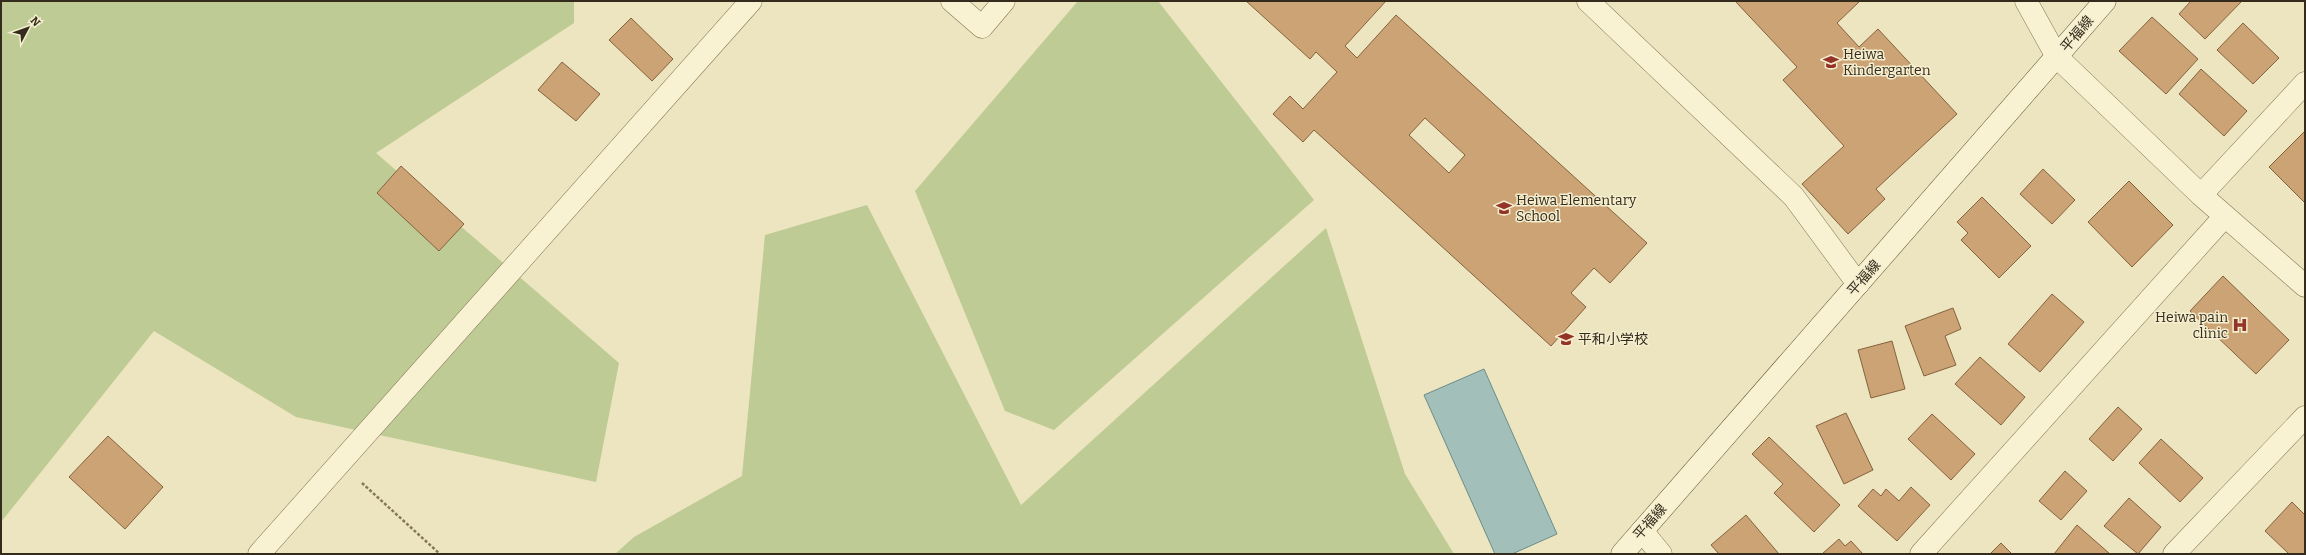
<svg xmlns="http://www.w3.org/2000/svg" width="2306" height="555" viewBox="0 0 2306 555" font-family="Bitter,'Noto Sans JP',serif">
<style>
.green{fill:#becb94}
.water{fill:#a2bfba;stroke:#6a8d88}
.building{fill:#cba375;stroke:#85623e;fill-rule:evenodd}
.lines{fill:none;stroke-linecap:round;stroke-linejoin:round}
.street-casing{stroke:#867658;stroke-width:23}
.secondary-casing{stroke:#67563b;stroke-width:23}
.path{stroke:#867658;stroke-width:2.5;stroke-dasharray:3 2;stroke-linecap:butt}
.street{stroke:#f8f1d2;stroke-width:22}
.secondary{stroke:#f8f1d2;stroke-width:22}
.labels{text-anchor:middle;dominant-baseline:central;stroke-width:3;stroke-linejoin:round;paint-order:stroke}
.street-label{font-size:14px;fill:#352b1c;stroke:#f5eecf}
.poi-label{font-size:14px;fill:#352b1c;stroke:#f5eecf;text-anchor:start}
</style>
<rect width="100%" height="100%" fill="#ede5bf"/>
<path class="green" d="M 1,1 L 574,1 L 574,23 L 376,153 L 619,363 L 596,482 L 296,417 L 154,331 L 1,522 Z
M 1078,1 L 1158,1 L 1314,200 L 1054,430 L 1005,411 L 915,191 Z
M 867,205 L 1021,505 L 1326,228 L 1405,474 L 1454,554 L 615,554 L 634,537 L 742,476 L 765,235 Z"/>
<path class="water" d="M 1484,369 L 1557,534 L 1512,554 L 1495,554 L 1424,395 Z"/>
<path class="building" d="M 1246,1 L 1386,1 L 1345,46 L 1357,58 L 1396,15 L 1647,243 L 1610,283 L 1594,268 L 1571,293 L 1586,307 L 1551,346 L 1314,130 L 1303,142 L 1273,114 L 1290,96 L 1303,109 L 1337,72 L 1316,52 L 1310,59 ZM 1425,118 L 1465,155 L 1449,173 L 1409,135 Z
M 1735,1 L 1860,1 L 1837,23 L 1859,47 L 1878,29 L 1957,114 L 1876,189 L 1885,199 L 1848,234 L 1802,184 L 1844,146 L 1783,80 L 1797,67 Z
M 2191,1 L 2242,1 L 2205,39 L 2179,14 Z
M 2152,17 L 2198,59 L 2166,94 L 2119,51 Z
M 631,18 L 673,59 L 652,81 L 609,40 Z
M 2243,23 L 2279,58 L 2253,84 L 2217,50 Z
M 562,62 L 600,94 L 576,121 L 538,90 Z
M 2201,69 L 2247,111 L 2224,136 L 2179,94 Z
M 2305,131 L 2305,203 L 2269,167 Z
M 401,166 L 464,224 L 439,251 L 377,193 Z
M 2043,169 L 2075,200 L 2052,224 L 2020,194 Z
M 2129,181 L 2173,225 L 2132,267 L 2088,222 Z
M 1982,197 L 2031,246 L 1999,278 L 1961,240 L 1968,233 L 1957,222 Z
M 2223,276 L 2289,340 L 2256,374 L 2190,311 Z
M 2052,294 L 2084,322 L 2040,372 L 2008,344 Z
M 1953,308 L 1961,329 L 1945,336 L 1956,365 L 1924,376 L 1905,326 Z
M 1892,341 L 1905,389 L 1871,398 L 1858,350 Z
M 1980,357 L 2025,397 L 2001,425 L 1955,384 Z
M 2118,407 L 2142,429 L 2113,461 L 2089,439 Z
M 1846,413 L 1873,470 L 1844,484 L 1816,426 Z
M 1932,414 L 1975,454 L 1951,480 L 1908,439 Z
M 108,436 L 163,487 L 125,529 L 69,477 Z
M 1769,437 L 1840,505 L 1814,532 L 1774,493 L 1783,484 L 1752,454 Z
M 2161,439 L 2203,478 L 2180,502 L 2139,463 Z
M 2065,471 L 2087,491 L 2061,520 L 2039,501 Z
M 1911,487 L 1930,505 L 1897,541 L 1858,506 L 1873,489 L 1881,496 L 1886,489 L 1899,501 Z
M 2129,498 L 2161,527 L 2138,554 L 2104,526 Z
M 2292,502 L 2305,515 L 2305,554 L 2289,554 L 2265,531 Z
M 1746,515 L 1779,554 L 1719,554 L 1711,545 Z
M 2077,525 L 2110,554 L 2054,554 Z
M 1839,539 L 1845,546 L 1851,541 L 1863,554 L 1822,554 Z
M 2001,543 L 2012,554 L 1990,554 Z"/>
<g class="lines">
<defs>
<path id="street" d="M 952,1 L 982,27 L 1004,1
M 1588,1 L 1794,197 L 1858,284
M 2026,1 L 2057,57 L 2201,195 L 2305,286
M 2201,195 L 2305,83
M 1642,531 L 1661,554
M 259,554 L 751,1
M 1921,554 L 2225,216
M 2174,554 L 2305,417"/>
<path id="secondary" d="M 1622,554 L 2105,1"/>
</defs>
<use href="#street" class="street-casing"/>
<use href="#secondary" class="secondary-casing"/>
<path class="path" d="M 362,483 L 440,554"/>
<use href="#street" class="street"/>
<use href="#secondary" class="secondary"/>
</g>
<defs>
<symbol id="school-bare" viewBox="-9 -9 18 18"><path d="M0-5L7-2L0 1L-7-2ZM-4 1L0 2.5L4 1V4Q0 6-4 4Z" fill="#943428" stroke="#f5eecf" stroke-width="2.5" paint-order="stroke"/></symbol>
<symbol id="hospital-bare" viewBox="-9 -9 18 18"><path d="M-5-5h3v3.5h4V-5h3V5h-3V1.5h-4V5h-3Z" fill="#943428" stroke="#f5eecf" stroke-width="2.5" paint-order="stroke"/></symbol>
</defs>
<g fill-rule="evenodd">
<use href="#school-bare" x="1820" y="51" width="22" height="22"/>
<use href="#school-bare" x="1493" y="197" width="22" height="22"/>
<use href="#hospital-bare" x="2229" y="314" width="22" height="22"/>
<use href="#school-bare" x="1555" y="328" width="22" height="22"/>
</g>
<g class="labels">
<g class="street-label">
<text transform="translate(2077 34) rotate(-50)">平福線</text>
<text transform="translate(1864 278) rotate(-49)">平福線</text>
<text transform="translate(1650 522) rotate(-49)">平福線</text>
</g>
<g class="poi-label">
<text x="1843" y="54">Heiwa<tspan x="1843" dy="16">Kindergarten</tspan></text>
<text x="1516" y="200">Heiwa Elementary<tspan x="1516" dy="16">School</tspan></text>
<text x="2228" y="317" text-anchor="end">Heiwa pain<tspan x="2228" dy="16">clinic</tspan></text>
<text x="1578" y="339">平和小学校</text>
</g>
</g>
<rect width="2306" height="555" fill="none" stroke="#352b1c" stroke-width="4"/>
<g transform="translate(28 28) rotate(49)" stroke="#f5eecf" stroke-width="3" paint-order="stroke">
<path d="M0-3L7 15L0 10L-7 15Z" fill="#352b1c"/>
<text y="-6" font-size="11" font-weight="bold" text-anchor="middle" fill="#352b1c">N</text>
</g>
</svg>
